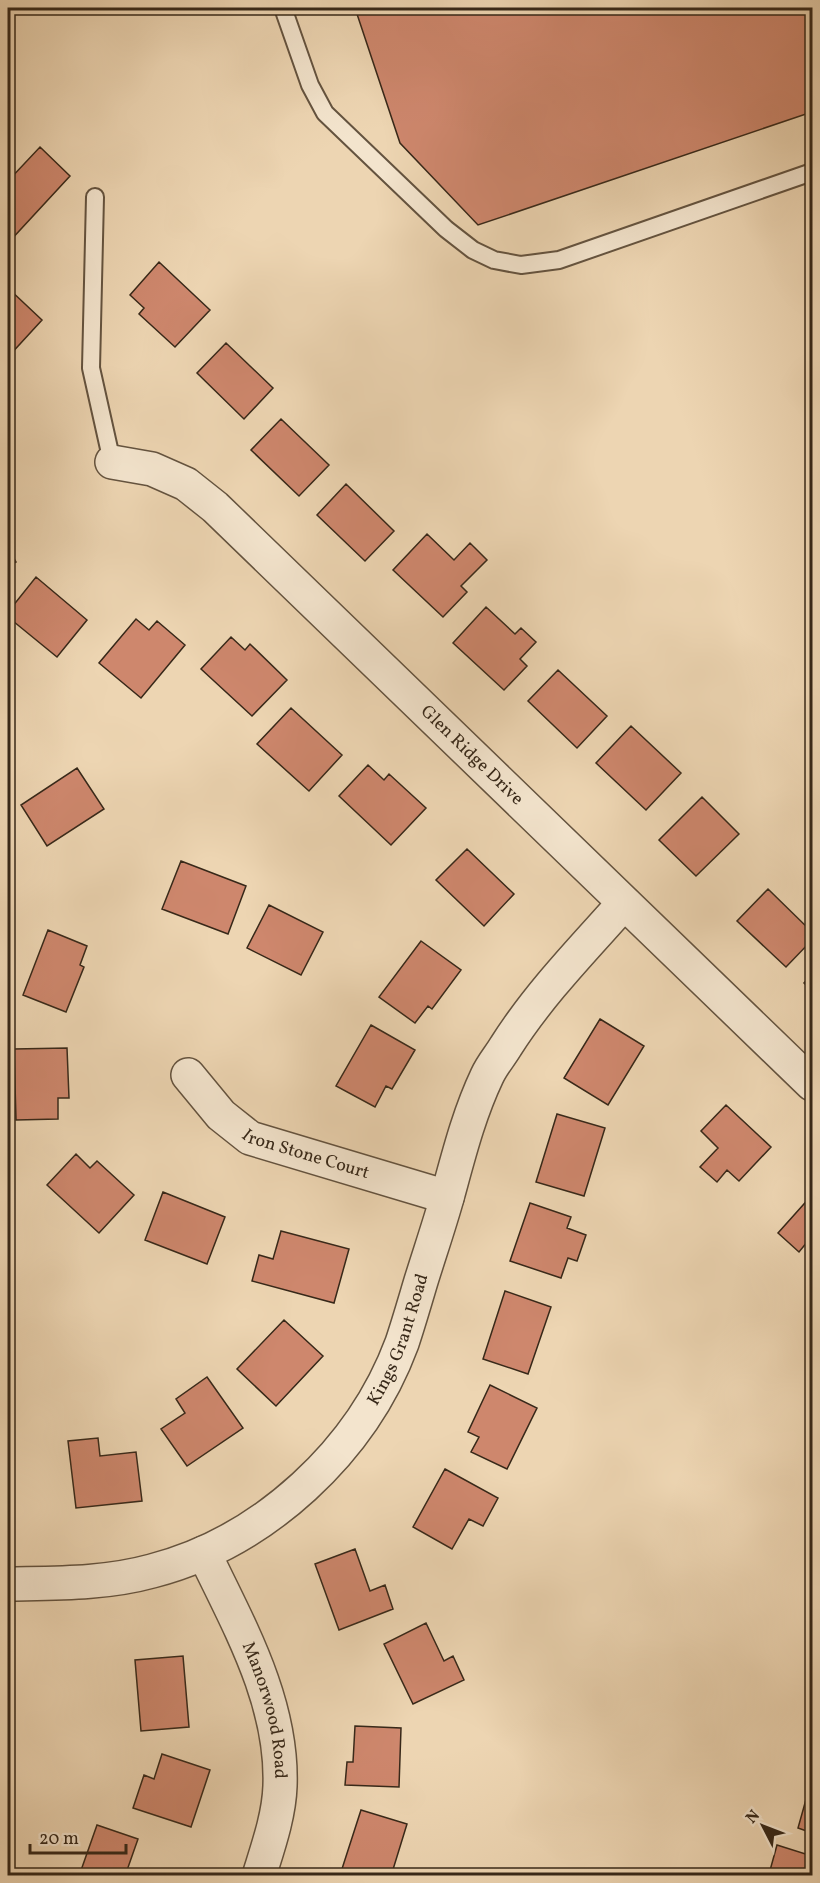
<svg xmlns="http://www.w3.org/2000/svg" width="820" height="1883" viewBox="0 0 820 1883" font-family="Vollkorn,serif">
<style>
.building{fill:#ce876d;stroke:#372819;stroke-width:1.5}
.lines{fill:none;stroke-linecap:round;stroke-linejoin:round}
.lane-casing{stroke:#64533f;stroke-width:20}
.street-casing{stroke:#64533f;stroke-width:36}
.lane{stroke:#f3e4cd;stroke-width:16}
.street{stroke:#f3e4cd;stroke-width:33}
.labels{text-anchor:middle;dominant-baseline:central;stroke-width:4.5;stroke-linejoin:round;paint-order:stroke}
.street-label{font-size:18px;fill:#372819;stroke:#f3e4cd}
</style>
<rect width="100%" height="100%" fill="#edd5b2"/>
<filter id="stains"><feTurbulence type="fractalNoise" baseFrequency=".00333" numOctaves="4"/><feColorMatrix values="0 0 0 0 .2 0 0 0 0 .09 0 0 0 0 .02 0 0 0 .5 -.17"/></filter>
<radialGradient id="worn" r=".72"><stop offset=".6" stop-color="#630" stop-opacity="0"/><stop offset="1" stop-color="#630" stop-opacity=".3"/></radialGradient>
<path class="building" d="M 355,8 L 812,8 L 812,112 L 478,225 L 400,143 Z
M 40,147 L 70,176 L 8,243 L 8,181 Z
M 159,262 L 210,310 L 175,347 L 139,314 L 144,308 L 130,295 Z
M 8,288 L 42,320 L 8,357 Z
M 226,343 L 273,388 L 244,419 L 197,373 Z
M 281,419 L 329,465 L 299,496 L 251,450 Z
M 346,484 L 394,531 L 365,561 L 317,515 Z
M 427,534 L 454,560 L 470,543 L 487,560 L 461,586 L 467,592 L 443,617 L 393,570 Z
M 8,548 L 16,562 L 8,567 Z
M 36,577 L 87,620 L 57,657 L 8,617 L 8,612 Z
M 486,607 L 515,634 L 521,628 L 536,642 L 520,659 L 527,666 L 504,690 L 453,643 Z
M 136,619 L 149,630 L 157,621 L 185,645 L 141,698 L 99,663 Z
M 231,637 L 245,650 L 250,644 L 287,680 L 252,716 L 201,669 Z
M 558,670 L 607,716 L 577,748 L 528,701 Z
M 291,708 L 342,755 L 309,791 L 257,744 Z
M 631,726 L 681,773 L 646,810 L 596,763 Z
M 368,765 L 384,780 L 389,774 L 426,808 L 391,845 L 339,796 Z
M 77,768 L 104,809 L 47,846 L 21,805 Z
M 702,797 L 739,834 L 696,876 L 659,840 Z
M 467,849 L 514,894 L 484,926 L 436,880 Z
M 181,861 L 246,886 L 228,934 L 162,909 Z
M 768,889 L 812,932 L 812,940 L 786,967 L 737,921 Z
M 269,905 L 323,932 L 301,975 L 247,948 Z
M 48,930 L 87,946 L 80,965 L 84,967 L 66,1012 L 23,995 Z
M 421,941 L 461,970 L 432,1009 L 428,1006 L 415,1023 L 379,997 Z
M 812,974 L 812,991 L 804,983 Z
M 600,1019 L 644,1046 L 608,1105 L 564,1078 Z
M 371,1025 L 415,1050 L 392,1089 L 386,1086 L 375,1107 L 336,1086 Z
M 67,1048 L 69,1098 L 58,1098 L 58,1119 L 16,1120 L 14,1049 Z
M 726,1105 L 771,1147 L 739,1181 L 727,1170 L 717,1182 L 700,1167 L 718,1148 L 701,1131 Z
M 557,1114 L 605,1128 L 584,1196 L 536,1182 Z
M 76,1154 L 90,1168 L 97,1161 L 134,1195 L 99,1233 L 47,1185 Z
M 163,1192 L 225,1217 L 207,1264 L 145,1240 Z
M 812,1195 L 812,1246 L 808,1241 L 799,1252 L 778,1233 Z
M 530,1203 L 571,1217 L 567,1228 L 586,1235 L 577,1261 L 568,1258 L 561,1278 L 510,1261 Z
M 281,1231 L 349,1249 L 334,1303 L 252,1281 L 259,1255 L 273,1259 Z
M 505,1291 L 551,1307 L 528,1374 L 483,1359 Z
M 284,1320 L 323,1356 L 276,1406 L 237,1369 Z
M 207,1377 L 243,1428 L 187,1466 L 161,1429 L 185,1413 L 176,1399 Z
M 490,1385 L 537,1408 L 507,1469 L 471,1452 L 479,1437 L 468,1432 Z
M 98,1438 L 100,1456 L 136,1452 L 142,1501 L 76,1508 L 68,1441 Z
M 445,1469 L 498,1498 L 483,1526 L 469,1519 L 452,1549 L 413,1527 Z
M 355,1549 L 370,1591 L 385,1585 L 393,1609 L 339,1630 L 315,1564 Z
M 426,1623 L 444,1661 L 453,1656 L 464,1680 L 413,1704 L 384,1644 Z
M 183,1656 L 189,1727 L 141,1731 L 135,1660 Z
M 355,1726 L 401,1728 L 399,1787 L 345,1785 L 347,1762 L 353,1762 Z
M 162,1754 L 210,1770 L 191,1827 L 133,1808 L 144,1775 L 154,1779 Z
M 812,1778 L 812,1833 L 798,1828 Z
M 361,1810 L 407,1824 L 391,1876 L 340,1875 Z
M 97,1825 L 138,1839 L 125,1876 L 79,1876 Z
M 777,1845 L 812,1856 L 812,1876 L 769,1874 Z"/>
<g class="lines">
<defs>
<path id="lane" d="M 283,8 L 310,85 L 325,113 L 446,229 L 473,250 L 494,260 L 521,265 L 559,260 L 812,172
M 95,197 L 91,368 L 112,462"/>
<g id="street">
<path id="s1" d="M 112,462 L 152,469 L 186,484 L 215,507 L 812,1084"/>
<path id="s2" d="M 188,1075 L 221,1115 L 250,1138 L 447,1197"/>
<path id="s3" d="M 204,1553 C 239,1626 283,1702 280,1786 C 279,1816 268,1847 259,1876"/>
<path id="s4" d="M 8,1584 C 56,1583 105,1584 152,1571 C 264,1542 362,1451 402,1343 C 409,1322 415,1301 421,1281 C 430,1252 440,1223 448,1194 C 459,1154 469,1114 487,1076 C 492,1065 500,1056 506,1046 C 539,994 583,949 624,903"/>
</g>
</defs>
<use href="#lane" class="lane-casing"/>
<use href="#street" class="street-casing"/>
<use href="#lane" class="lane"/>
<use href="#street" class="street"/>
</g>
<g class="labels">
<g class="street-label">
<text stroke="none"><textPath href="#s1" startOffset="472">Glen Ridge Drive</textPath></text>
<text stroke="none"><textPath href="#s2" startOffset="147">Iron Stone Court</textPath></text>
<text stroke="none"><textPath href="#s4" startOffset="498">Kings Grant Road</textPath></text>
<text stroke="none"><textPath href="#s3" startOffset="170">Manorwood Road</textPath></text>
</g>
</g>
<rect width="820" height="1883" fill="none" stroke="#edd5b2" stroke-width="30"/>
<rect x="9" y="9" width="802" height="1865" fill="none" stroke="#372819" stroke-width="3"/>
<rect x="15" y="15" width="790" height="1853" fill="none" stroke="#372819" stroke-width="1.5"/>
<g transform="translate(763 1826) rotate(312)" stroke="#f3e4cd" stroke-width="4.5" paint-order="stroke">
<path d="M0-4.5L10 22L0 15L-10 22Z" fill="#372819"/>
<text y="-9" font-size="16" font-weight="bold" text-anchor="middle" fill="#372819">N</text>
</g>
<path d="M30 1844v9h96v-9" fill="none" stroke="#372819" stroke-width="3"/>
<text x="39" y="1844" font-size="18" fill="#372819" stroke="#f3e4cd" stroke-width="4.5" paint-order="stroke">20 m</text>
<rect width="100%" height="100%" filter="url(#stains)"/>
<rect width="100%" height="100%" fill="url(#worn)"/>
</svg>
